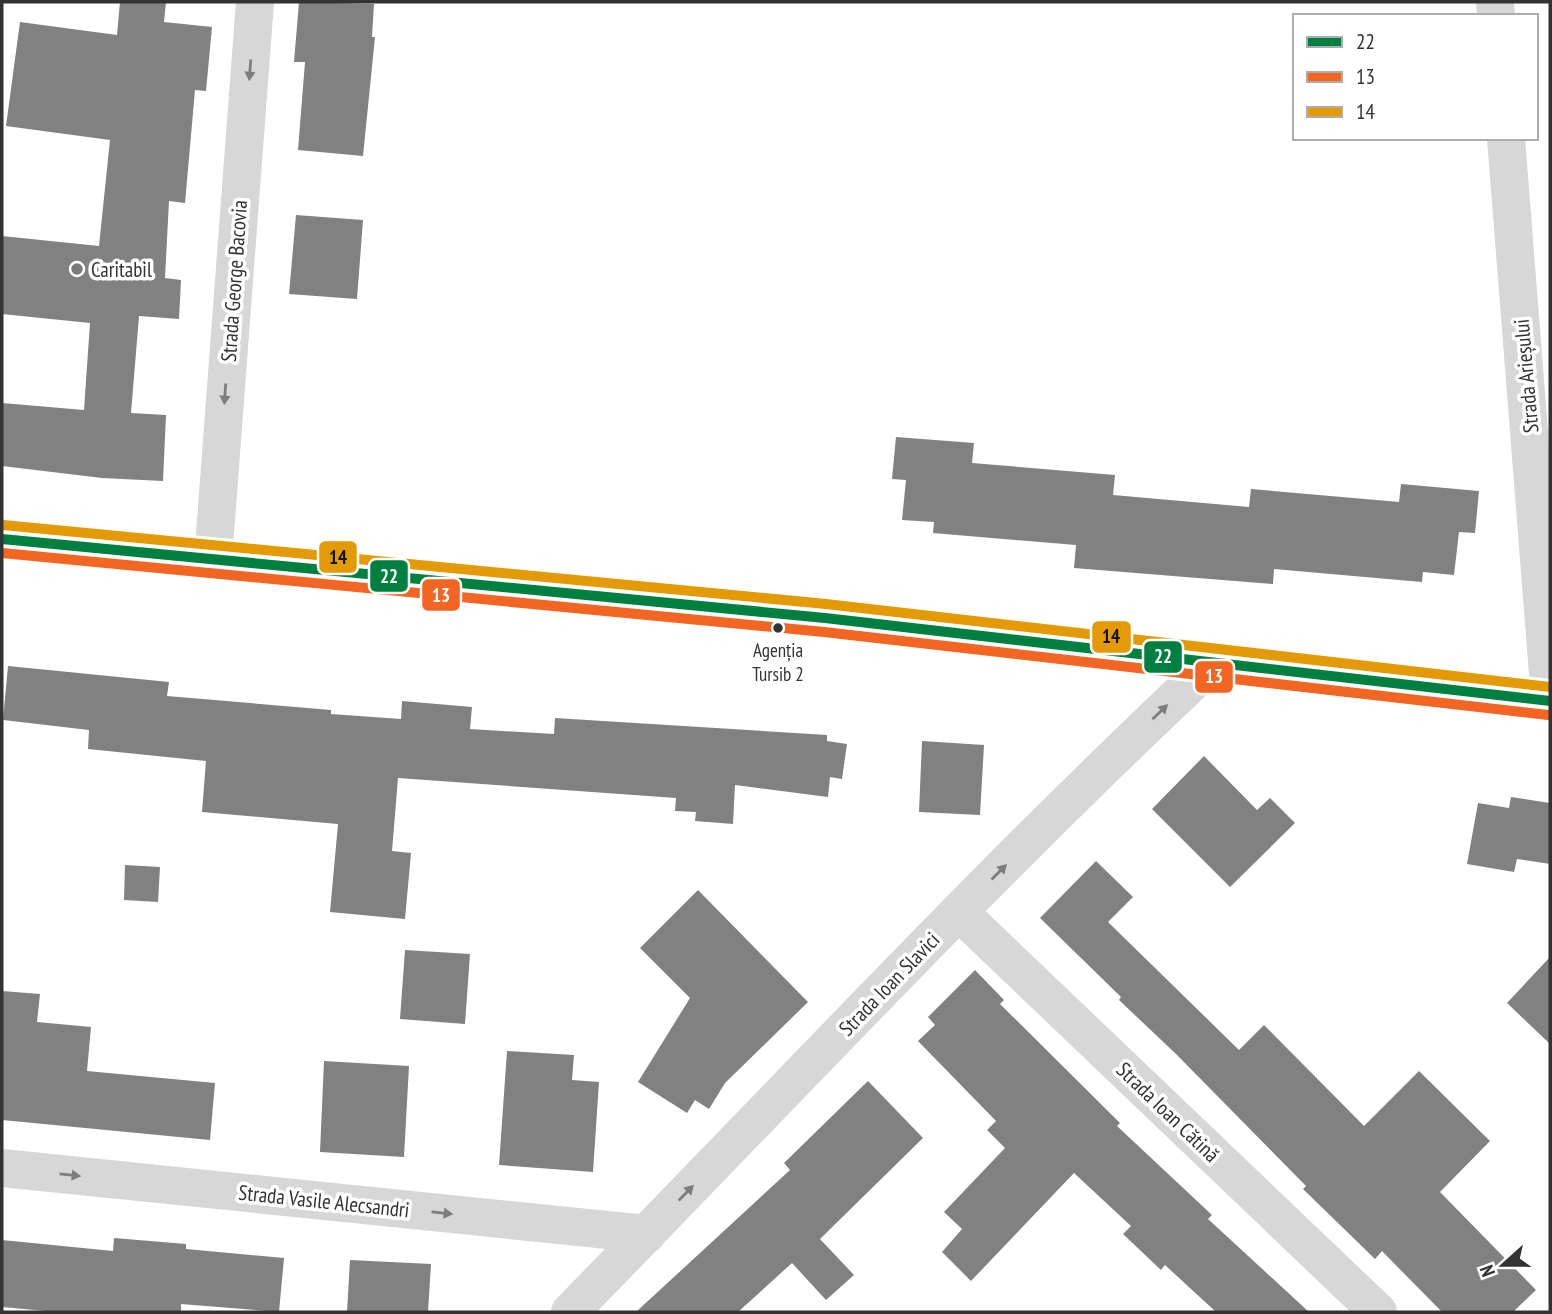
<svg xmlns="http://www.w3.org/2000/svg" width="1552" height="1314" viewBox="0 0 1552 1314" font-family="'PT Sans Narrow',sans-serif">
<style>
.building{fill:#818181}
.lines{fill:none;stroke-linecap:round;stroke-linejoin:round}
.minor{stroke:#d7d7d7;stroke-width:38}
.secondary{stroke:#d0d0d0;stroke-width:38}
.bus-1-casing{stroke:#fff;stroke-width:16}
.bus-2-casing{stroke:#fff;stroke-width:16}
.bus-3-casing{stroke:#fff;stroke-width:16}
.bus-1{stroke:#008040;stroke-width:10}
.bus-2{stroke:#f26522;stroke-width:10}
.bus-3{stroke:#e39a05;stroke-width:10}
.oneway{fill:#7d7d7d}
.poi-dot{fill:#7a7a7a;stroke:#fff;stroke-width:2.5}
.bus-dot{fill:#333;stroke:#fff;stroke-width:2.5}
.labels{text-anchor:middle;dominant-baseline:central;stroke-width:7;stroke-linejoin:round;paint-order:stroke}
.bus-label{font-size:19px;fill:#333;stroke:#fff}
.poi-label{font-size:21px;fill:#333;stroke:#fff;text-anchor:start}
.street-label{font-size:21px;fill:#333;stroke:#fff}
.line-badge{stroke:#fff;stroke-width:2.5}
.badge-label{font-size:19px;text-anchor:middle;font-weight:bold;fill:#fff}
.pale-badge-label{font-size:19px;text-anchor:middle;font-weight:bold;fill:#111}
</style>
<rect width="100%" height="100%" fill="#fff"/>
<path class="building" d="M 120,2 L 166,2 L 164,22 L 212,27 L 206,91 L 195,90 L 185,203 L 169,201 L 165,278 L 181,280 L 179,319 L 139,316 L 131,413 L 166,415 L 163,481 L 102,478 L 2,466 L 2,403 L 84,410 L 90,323 L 2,314 L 2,236 L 99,246 L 110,140 L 6,126 L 20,22 L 117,35 Z
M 299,2 L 374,4 L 372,37 L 375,37 L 363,156 L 298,150 L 305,62 L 294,62 Z
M 296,215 L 363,220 L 357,299 L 289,294 Z
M 896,437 L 974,443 L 972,463 L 1115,475 L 1113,495 L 1249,507 L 1251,489 L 1399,502 L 1401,484 L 1479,491 L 1475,533 L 1459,532 L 1454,575 L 1423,572 L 1422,582 L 1274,569 L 1273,584 L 1074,568 L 1076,545 L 933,533 L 934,522 L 902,520 L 906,480 L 892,479 Z
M 8,666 L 169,682 L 167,696 L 331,710 L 331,714 L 401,719 L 402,701 L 472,707 L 470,729 L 554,734 L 555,718 L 827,735 L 827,741 L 847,744 L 842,779 L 830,777 L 828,797 L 735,785 L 733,824 L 695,821 L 696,812 L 675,811 L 676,798 L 398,778 L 392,851 L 411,853 L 405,919 L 330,912 L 338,824 L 202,812 L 206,761 L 88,749 L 89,730 L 3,720 Z
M 922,741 L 984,745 L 980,815 L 919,812 Z
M 1204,756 L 1257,810 L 1270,798 L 1295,823 L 1230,887 L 1152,809 Z
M 1511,797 L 1550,803 L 1550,864 L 1517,859 L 1514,872 L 1467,864 L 1478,803 L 1509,808 Z
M 1096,861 L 1133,897 L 1108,922 L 1239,1050 L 1264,1025 L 1364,1126 L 1419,1071 L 1490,1141 L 1440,1192 L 1536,1290 L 1513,1312 L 1442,1312 L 1382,1251 L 1375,1259 L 1303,1189 L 1306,1186 L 1176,1054 L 1119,1000 L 1121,997 L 1040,918 Z
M 125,865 L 160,867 L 158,902 L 124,900 Z
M 698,890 L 808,1002 L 725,1083 L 709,1109 L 695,1100 L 687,1113 L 638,1082 L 690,998 L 640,948 Z
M 405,950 L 470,954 L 465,1024 L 400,1019 Z
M 1550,957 L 1550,1044 L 1507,1003 Z
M 975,970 L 1004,1000 L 1000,1004 L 1120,1123 L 1117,1126 L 1212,1215 L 1208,1219 L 1309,1312 L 1216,1312 L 1165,1265 L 1161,1270 L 1123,1234 L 1131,1226 L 1074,1173 L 971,1281 L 942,1252 L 962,1229 L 944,1212 L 1005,1148 L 987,1130 L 996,1121 L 918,1041 L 935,1025 L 928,1017 Z
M 2,991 L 40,994 L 37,1022 L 91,1027 L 87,1071 L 215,1083 L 210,1140 L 2,1120 Z
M 507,1051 L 574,1055 L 572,1080 L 599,1082 L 593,1172 L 499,1165 Z
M 324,1061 L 409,1066 L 404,1157 L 320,1152 Z
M 868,1081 L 923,1138 L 820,1239 L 854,1275 L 826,1300 L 792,1263 L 738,1312 L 636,1312 L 790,1170 L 784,1163 Z
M 114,1238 L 186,1244 L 186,1249 L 284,1258 L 279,1312 L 181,1304 L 181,1312 L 57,1312 L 2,1307 L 2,1240 L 113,1251 Z
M 350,1260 L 431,1264 L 428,1312 L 347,1312 Z"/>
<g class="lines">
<path class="minor" d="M 1495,2 L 1496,16
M 1506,138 L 1550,699
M 213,560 L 255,2
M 959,912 L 1378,1312
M 2,1168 L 647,1234
M 570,1312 C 784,1094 991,870 1215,661"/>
<path class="secondary" d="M 2,539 L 825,618 L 1550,701"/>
<defs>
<path id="bus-1" d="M 2,539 L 825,618 L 1550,701"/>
<path id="bus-2" d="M 2,553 L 824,632 L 1548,715"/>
<path id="bus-3" d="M 3,525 L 826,604 L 1550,687"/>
</defs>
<use href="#bus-1" class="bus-1-casing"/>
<use href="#bus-2" class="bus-2-casing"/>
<use href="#bus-3" class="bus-3-casing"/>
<use href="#bus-1" class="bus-1"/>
<use href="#bus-2" class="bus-2"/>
<use href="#bus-3" class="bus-3"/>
</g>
<defs><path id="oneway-solid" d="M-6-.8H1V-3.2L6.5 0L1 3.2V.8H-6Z" transform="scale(1.75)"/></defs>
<g class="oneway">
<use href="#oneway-solid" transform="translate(250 70) rotate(94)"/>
<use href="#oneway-solid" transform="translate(225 394) rotate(94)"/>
<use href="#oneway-solid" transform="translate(1160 712) rotate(-44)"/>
<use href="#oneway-solid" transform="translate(999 872) rotate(-45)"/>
<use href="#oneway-solid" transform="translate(70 1175) rotate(6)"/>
<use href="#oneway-solid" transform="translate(686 1193) rotate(-46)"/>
<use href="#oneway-solid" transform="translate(442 1213) rotate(6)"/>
</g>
<circle class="poi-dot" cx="77" cy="269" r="7"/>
<circle class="bus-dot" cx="778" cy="628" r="6"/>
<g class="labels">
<g class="bus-label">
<text x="778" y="650">Agenția<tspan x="778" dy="24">Tursib 2</tspan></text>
</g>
<g class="poi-label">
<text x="91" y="269">Caritabil</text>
</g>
<g class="street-label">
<text transform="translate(234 281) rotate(-86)">Strada George Bacovia</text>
<text transform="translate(1526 376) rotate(-95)">Strada Arieșului</text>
<text transform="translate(889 984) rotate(-46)">Strada Ioan Slavici</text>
<text transform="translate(1168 1112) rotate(44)">Strada Ioan Cătină</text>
<text transform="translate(324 1201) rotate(6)">Strada Vasile Alecsandri</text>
</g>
</g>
<g class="line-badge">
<rect x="318" y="540" width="40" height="34" rx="7" fill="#e39a05"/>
<rect x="369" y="559" width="40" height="34" rx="7" fill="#008040"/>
<rect x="421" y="578" width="40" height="34" rx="7" fill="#f26522"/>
<rect x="1091" y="620" width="41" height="34" rx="7" fill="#e39a05"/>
<rect x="1143" y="640" width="40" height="34" rx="7" fill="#008040"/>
<rect x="1194" y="660" width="40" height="34" rx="7" fill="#f26522"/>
</g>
<g class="badge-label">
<text x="389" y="583">22</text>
<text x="441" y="602">13</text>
<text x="1163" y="663">22</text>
<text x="1214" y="683">13</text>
</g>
<g class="pale-badge-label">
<text x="338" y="564">14</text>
<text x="1111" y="643">14</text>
</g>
<rect width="1552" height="1314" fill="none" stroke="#333333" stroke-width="7"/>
<rect x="1293" y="14" width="245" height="126" fill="#ffffff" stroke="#adadad" stroke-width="2"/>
<rect x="1307" y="37" width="35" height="10" fill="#008040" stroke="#adadad" stroke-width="2"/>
<text x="1356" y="49" font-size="21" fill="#333333">22</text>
<rect x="1307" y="72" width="35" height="10" fill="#f26522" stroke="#adadad" stroke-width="2"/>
<text x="1356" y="84" font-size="21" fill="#333333">13</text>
<rect x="1307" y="107" width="35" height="10" fill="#e39a05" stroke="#adadad" stroke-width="2"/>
<text x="1356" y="119" font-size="21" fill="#333333">14</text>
<g transform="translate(1503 1265) rotate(249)" stroke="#ffffff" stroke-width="5" paint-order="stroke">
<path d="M0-5L12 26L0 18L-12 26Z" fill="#333333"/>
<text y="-10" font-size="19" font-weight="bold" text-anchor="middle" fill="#333333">N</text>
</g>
</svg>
